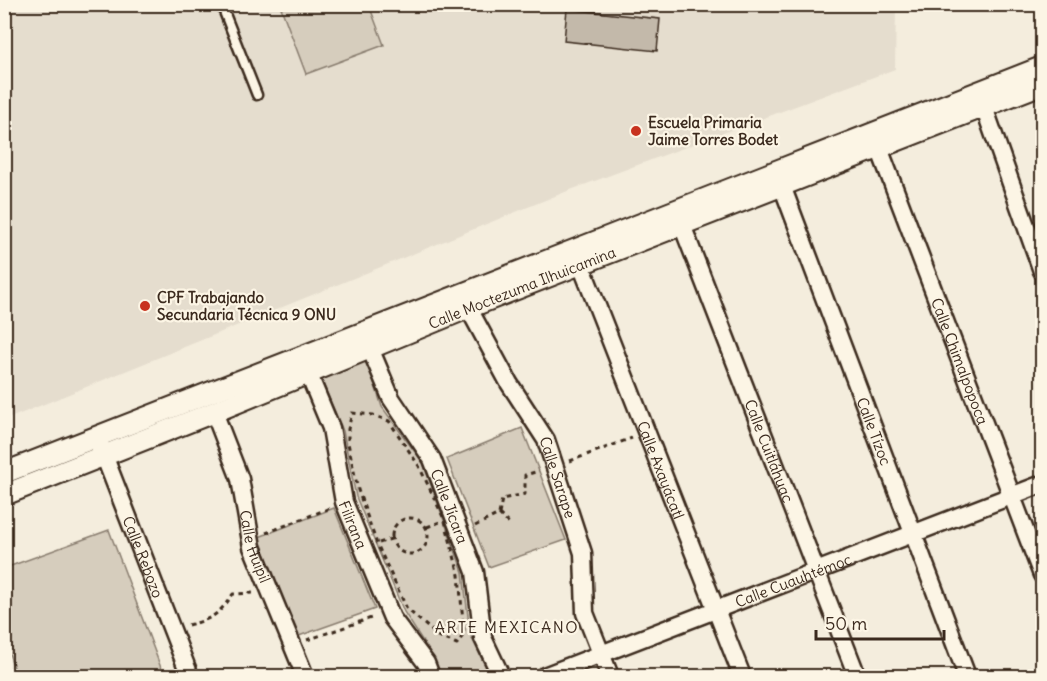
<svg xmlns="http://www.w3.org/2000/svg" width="1047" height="681" viewBox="0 0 1047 681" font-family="Delius,sans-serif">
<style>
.built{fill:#e5ddce}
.green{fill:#d6cdbd;stroke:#887c6e;stroke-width:1.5}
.building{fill:#c3b9aa;stroke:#3b2a1e;stroke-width:1.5}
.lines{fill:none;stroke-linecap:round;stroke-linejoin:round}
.service-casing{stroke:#3b2a1e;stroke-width:13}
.minor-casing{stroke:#3b2a1e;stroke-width:21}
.tertiary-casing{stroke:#3b2a1e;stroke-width:24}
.path{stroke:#3b2a1e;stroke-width:3;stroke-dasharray:4.5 4.5;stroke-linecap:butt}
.service{stroke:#fcf5e5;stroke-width:8}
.minor{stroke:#fcf5e5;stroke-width:16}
.tertiary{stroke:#fcf5e5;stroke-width:20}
.poi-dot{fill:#c8321e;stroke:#fcf5e5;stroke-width:2}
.labels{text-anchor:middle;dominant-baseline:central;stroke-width:4.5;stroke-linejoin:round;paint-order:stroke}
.poi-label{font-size:15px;font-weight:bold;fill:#3b2a1e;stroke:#fcf5e5;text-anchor:start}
.street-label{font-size:15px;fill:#3b2a1e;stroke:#fcf5e5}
.neighbourhood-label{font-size:16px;letter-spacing:1.5px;fill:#3b2a1e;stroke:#fcf5e5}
</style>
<rect width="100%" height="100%" fill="#f4eddd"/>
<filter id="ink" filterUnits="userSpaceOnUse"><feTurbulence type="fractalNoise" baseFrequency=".0167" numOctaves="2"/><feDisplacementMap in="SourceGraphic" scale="12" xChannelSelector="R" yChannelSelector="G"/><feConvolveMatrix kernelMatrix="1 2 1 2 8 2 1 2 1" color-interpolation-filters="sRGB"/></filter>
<g filter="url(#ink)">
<path class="built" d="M 5,5 L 896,5 L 895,69 L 565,192 L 5,420 Z"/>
<path class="green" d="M 280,5 L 369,5 L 384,45 L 306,74 Z
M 366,358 L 382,407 L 423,463 L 463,572 L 470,634 L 490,676 L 440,676 L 433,657 L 404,612 L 356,497 L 343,431 L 321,379 Z
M 522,428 L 566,540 L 489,567 L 447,459 Z
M 334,508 L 375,609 L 296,637 L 259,537 Z
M 109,530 L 164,676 L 17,676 L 5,642 L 5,568 Z"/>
<path class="building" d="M 567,9 L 660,19 L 657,51 L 564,41 Z"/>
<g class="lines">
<defs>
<path id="service" d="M 221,4 L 257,95"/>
<g id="minor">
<path d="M 984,107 L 1042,271"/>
<path id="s1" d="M 879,148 L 1042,575"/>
<path id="s2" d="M 782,186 L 967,676"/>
<path id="s3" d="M 682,225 L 857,676"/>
<path id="s4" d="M 581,265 L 742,676"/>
<path id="s5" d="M 462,296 L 509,383 L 546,440 L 583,553 L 585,613 L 610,676"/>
<path id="s6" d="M 370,348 L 391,398 L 432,459 L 475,572 L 483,638 L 501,676"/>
<path id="s7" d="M 304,363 L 331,428 L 344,502 L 392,618 L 426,663 L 431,676"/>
<path id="s8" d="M 214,412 L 240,479 L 252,547 L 305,676"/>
<path id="s9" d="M 100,445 L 190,676"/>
<path id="s10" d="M 544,676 L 1042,484"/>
</g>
<g id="tertiary">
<path d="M 4,473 C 351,339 696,202 1042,67"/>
<path id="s11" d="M 4,495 L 214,412 L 468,308 L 1042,84"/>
</g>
</defs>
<use href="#service" class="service-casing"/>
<use href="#minor" class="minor-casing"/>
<use href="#tertiary" class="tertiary-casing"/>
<path class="path" d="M 352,413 L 373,415 L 389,421 L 419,466 L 445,521 L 459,575 L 464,634 L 457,644 L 438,636 L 407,609 L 377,544 L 358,490 L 348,443 L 348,429 Z
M 570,461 L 632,438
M 499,514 L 511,526
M392 536a18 18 0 1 1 36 0a18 18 0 1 1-36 0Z
M 475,526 L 499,514 L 502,499 L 525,494 L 525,475 L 539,471
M 427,527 L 440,522
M 266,533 L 330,508
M 379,543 L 391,539
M 188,625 C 213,619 219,614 233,594 L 253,593
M 307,640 L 374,617"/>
<use href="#service" class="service"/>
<use href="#minor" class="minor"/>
<use href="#tertiary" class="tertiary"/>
</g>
</g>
<g class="poi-dot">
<circle cx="636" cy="131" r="6"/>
<circle cx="145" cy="306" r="6"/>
</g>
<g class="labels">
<g class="poi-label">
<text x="648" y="122">Escuela Primaria<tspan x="648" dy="17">Jaime Torres Bodet</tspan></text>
<text x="157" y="297">CPF Trabajando<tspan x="157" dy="17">Secundaria Técnica 9 ONU</tspan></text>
</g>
<g class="street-label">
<text stroke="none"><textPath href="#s11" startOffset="558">Calle Moctezuma Ilhuicamina</textPath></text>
<text stroke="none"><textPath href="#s1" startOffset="228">Calle Chimalpopoca</textPath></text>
<text stroke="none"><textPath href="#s2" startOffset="262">Calle Tízoc</textPath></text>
<text stroke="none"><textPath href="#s3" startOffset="242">Calle Cuitláhuac</textPath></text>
<text stroke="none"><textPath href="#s4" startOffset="220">Calle Axayácatl</textPath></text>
<text stroke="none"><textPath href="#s5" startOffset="206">Calle Sarape</textPath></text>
<text stroke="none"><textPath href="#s6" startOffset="178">Calle Jícara</textPath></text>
<text stroke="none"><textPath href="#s7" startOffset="170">Filirana</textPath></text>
<text stroke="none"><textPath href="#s8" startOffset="141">Calle Huipil</textPath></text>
<text stroke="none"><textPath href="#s9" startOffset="120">Calle Rebozo</textPath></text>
<text stroke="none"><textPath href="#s10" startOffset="267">Calle Cuauhtémoc</textPath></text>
</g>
<g class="neighbourhood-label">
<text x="507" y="627">ARTE MEXICANO</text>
</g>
</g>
<rect width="1047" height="681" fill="none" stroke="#fcf5e5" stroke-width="24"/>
<rect x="12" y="12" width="1023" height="657" fill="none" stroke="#3b2a1e" stroke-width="2" filter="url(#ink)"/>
<path d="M816 630v9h128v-9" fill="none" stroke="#3b2a1e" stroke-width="3"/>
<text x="825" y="630" font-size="18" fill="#3b2a1e" stroke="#fcf5e5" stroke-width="4.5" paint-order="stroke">50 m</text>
</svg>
